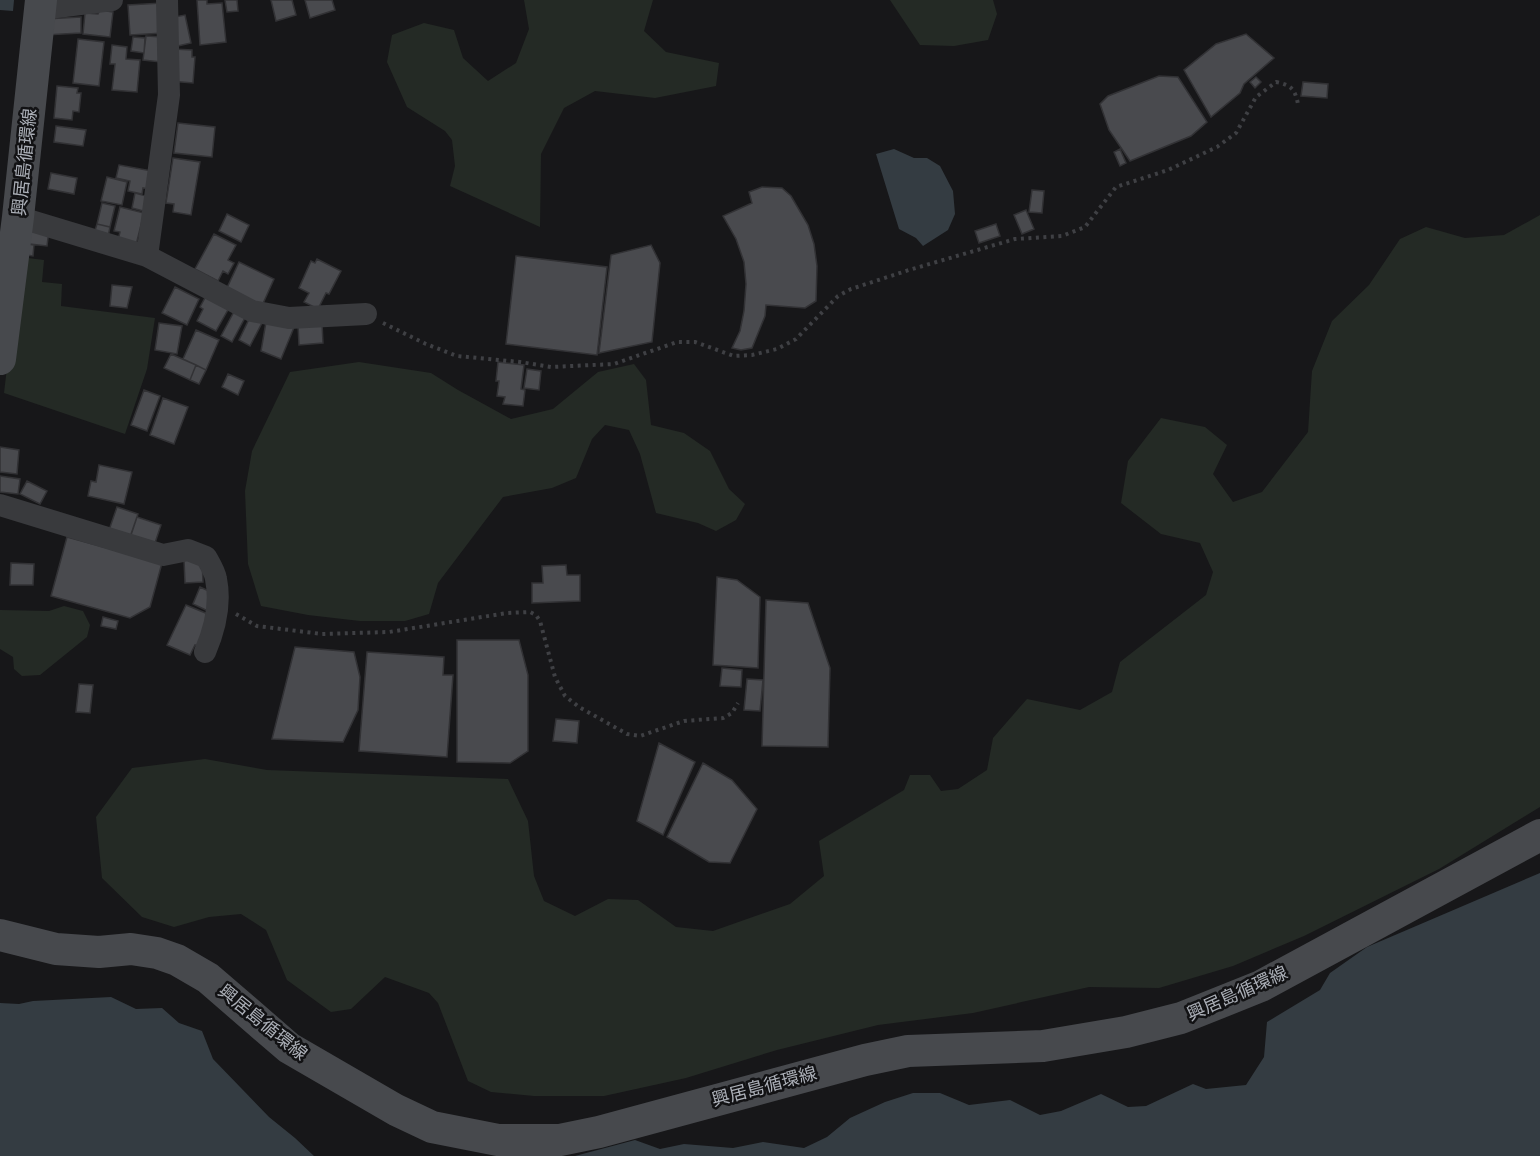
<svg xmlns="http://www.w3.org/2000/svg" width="1540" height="1156" viewBox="0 0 1540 1156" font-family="'Public Sans','Noto Sans JP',sans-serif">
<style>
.green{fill:#242a25}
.water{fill:#343c42}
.building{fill:#494a4e;stroke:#323235;stroke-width:1.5}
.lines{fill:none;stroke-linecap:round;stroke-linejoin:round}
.path{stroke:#3f4044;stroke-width:4;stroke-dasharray:3 4.5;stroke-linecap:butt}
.street{stroke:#393a3d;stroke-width:22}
.secondary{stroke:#47494d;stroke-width:32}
.labels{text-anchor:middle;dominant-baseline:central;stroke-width:5;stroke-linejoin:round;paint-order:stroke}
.street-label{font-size:18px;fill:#abafb7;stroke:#121214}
</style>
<rect width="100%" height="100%" fill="#171719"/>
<path class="green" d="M 524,0 L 653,0 L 644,31 L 666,52 L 719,63 L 716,86 L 655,98 L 595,91 L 564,108 L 541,154 L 540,227 L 450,186 L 455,166 L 452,140 L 445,131 L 407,107 L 387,62 L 392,35 L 424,23 L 454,30 L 463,58 L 488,81 L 516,63 L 529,29 Z
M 890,0 L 993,0 L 997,14 L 988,40 L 954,46 L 920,45 Z
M 1540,215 L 1540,807 L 1439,869 L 1304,936 L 1233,966 L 1159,988 L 1089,987 L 973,1013 L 878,1025 L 777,1050 L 686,1078 L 604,1096 L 534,1096 L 491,1092 L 468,1081 L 438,1003 L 429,993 L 385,977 L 351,1009 L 331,1012 L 287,980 L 266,930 L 241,914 L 209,917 L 174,927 L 142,917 L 102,878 L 96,817 L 132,768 L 205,759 L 267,770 L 508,779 L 528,821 L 534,876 L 544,901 L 575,916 L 608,899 L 638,900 L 676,927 L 713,931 L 790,904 L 824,876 L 819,841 L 904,790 L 910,775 L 930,775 L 941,791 L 958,789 L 987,770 L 993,738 L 1027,699 L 1080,710 L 1112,692 L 1120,662 L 1206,595 L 1213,572 L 1200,543 L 1161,534 L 1121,503 L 1128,461 L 1161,418 L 1205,427 L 1227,445 L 1213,474 L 1233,502 L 1262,492 L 1308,432 L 1312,371 L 1332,321 L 1369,285 L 1400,239 L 1426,227 L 1465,238 L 1504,235 Z
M 20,257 L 44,260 L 42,282 L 62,284 L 61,306 L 155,318 L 147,369 L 125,434 L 4,393 Z
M 359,362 L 431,373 L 458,390 L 511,419 L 553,409 L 598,372 L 634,364 L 646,380 L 651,425 L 684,433 L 710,451 L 729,489 L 745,504 L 736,520 L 716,531 L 698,523 L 656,513 L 640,454 L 629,430 L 605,425 L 592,439 L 576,478 L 552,488 L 503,497 L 438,583 L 429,614 L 405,621 L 360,621 L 308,615 L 261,606 L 248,564 L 245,491 L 252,451 L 290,372 Z
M 64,606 L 83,611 L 90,625 L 87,637 L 40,675 L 22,676 L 14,669 L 13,657 L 0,649 L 0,610 L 49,611 Z"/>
<path class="water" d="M 0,0 L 14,0 L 13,11 L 0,10 Z
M 894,149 L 914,158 L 927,158 L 940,166 L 953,191 L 955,214 L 948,230 L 923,246 L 916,238 L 899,229 L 876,154 Z
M 1540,873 L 1540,1156 L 575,1156 L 635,1140 L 660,1149 L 684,1144 L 733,1148 L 763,1142 L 804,1148 L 827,1137 L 850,1118 L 885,1102 L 913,1093 L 940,1093 L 969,1105 L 1010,1100 L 1040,1115 L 1061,1111 L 1101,1094 L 1128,1107 L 1146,1106 L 1193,1084 L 1206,1089 L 1246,1085 L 1264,1057 L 1267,1022 L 1320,990 L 1330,973 L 1367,947 Z
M 111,997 L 136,1009 L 162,1008 L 179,1023 L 202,1031 L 213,1059 L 269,1117 L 295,1138 L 314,1156 L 0,1156 L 0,1003 L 19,1004 L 33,1001 Z"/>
<path class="building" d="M 197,0 L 207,0 L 207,4 L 222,3 L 226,42 L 200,45 Z
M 225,0 L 237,0 L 238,11 L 227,12 Z
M 271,0 L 292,0 L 296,15 L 276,21 Z
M 305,0 L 332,0 L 335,10 L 310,18 Z
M 162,3 L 164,33 L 130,35 L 128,5 Z
M 100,10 L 113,12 L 110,37 L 83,34 L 85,13 L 98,14 Z
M 185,15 L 191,43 L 169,48 L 169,18 Z
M 81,17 L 81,33 L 45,35 L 45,19 Z
M 1246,34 L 1274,58 L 1244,84 L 1240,93 L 1211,117 L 1184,70 L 1216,44 Z
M 146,36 L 163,37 L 161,62 L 143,60 Z
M 133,37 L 145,38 L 144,53 L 131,51 Z
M 78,39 L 104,42 L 99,86 L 73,83 Z
M 112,45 L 127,47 L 126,59 L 140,60 L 137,92 L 112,90 L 115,64 L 110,64 Z
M 173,49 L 192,50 L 192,57 L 195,57 L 193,83 L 170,81 Z
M 1159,76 L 1178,77 L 1207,122 L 1191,136 L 1130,161 L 1109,130 L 1100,104 L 1108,96 Z
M 1256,77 L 1261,82 L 1255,88 L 1250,82 Z
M 1303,82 L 1328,84 L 1327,98 L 1301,96 Z
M 57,86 L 78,88 L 77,93 L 81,93 L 79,112 L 73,111 L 72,120 L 54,118 Z
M 178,123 L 215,127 L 212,157 L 174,153 Z
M 56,126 L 86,130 L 83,146 L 54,142 Z
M 1120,149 L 1126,163 L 1120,166 L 1114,152 Z
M 173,158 L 200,162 L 191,215 L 173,212 L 174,204 L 166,203 Z
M 119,165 L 152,171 L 148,189 L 143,188 L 142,194 L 128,191 L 130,181 L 116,178 Z
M 51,173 L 77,178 L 74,194 L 48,189 Z
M 107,177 L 127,182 L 122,205 L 101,201 Z
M 762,187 L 782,188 L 791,196 L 808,225 L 814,244 L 817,266 L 816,301 L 805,308 L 766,305 L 765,316 L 752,348 L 741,350 L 732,348 L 740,331 L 744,311 L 746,284 L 744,262 L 736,239 L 723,216 L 752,203 L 749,192 Z
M 1032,190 L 1044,191 L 1042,213 L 1029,212 Z
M 135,193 L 150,197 L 147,212 L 132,208 Z
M 102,203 L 115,206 L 110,227 L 97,224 Z
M 120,207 L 144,213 L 136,245 L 118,240 L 120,232 L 114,231 Z
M 1026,210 L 1034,229 L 1022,234 L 1014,215 Z
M 227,214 L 249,225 L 241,242 L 219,231 Z
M 97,224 L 110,227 L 108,237 L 94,234 Z
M 996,224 L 1000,236 L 979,243 L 975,231 Z
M 23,226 L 49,230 L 47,246 L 21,243 Z
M 214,234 L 236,245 L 228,260 L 234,263 L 228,274 L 223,271 L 218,281 L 195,269 Z
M 21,243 L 34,245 L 33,256 L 20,254 Z
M 651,245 L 660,263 L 652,342 L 599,353 L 611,255 Z
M 516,256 L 607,267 L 597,355 L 506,344 Z
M 317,259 L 341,271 L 329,294 L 326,293 L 318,309 L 304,302 L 309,293 L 299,288 L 311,261 L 315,263 Z
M 239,262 L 274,279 L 261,308 L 226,290 Z
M 112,285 L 132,287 L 127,308 L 110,306 Z
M 175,287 L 199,299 L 187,325 L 162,313 Z
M 206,296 L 229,308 L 216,331 L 197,321 L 203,309 L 200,307 Z
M 237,306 L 248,312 L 232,342 L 221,336 Z
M 252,313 L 264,319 L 250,346 L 239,340 Z
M 267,316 L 295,325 L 281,359 L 261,351 Z
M 159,323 L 182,326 L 177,354 L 155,350 Z
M 322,323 L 323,343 L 299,345 L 298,325 Z
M 196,330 L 219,340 L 206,370 L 183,359 Z
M 171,354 L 196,365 L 190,380 L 164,368 Z
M 498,362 L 524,365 L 521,389 L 525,390 L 523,406 L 503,404 L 505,397 L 497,396 L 499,381 L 496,381 Z
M 196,365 L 206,370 L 199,384 L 190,380 Z
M 527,369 L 541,371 L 539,390 L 524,388 Z
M 228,374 L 244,381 L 238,395 L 222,387 Z
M 144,390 L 160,396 L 147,431 L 131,425 Z
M 163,398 L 188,407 L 174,444 L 150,435 Z
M 0,447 L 19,450 L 17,474 L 0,472 Z
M 99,465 L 132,472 L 124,504 L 88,496 L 91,481 L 96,482 Z
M 0,476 L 20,479 L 18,494 L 0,492 Z
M 27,481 L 47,491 L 40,504 L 20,494 Z
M 117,507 L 138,514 L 129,540 L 108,533 Z
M 137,517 L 161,525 L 154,546 L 130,538 Z
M 67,537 L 162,563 L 150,607 L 130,618 L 51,596 Z
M 202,559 L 203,582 L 185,583 L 184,560 Z
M 11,563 L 34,564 L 33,585 L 10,585 Z
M 566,565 L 567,575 L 580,575 L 580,601 L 532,603 L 532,583 L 543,583 L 542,566 Z
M 717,577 L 737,580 L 760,597 L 758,668 L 713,665 Z
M 200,587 L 211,592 L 210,612 L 193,604 Z
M 766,600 L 808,603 L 830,668 L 828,747 L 762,746 Z
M 186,605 L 208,614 L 200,647 L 195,645 L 190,655 L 167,645 Z
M 103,617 L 118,621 L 116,629 L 101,626 Z
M 457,640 L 519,640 L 528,675 L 528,751 L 510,763 L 457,762 Z
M 295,647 L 354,652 L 360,677 L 358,710 L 343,742 L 272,739 Z
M 367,652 L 444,657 L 443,675 L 453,675 L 447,757 L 359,751 Z
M 722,668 L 742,670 L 741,687 L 720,686 Z
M 747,679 L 763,680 L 760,711 L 744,710 Z
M 79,684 L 93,685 L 90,713 L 76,712 Z
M 556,719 L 579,721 L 577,743 L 553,741 Z
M 659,743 L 695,762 L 663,835 L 637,821 Z
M 703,763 L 732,780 L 757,809 L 730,863 L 709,862 L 667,837 Z"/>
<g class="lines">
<path class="path" d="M 383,323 L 426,344 L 457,356 L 520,362 L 551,367 L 614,364 L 677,342 L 695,342 L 734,356 L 752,355 L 777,349 L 796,339 L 838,296 L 851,289 L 909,270 L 1015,239 L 1062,236 L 1085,227 L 1116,187 L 1168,170 L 1217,147 L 1236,133 L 1256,97 L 1276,82 C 1291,85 1295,89 1298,104
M 236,614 L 257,626 L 322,634 L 389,632 L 507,613 L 530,612 L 536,615 L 540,621 L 555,677 L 565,696 L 579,707 L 627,734 L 640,736 L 684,721 L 723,718 L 732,713 L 738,703"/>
<path class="street" d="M 41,9 L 112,0
M 18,217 L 147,256 L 252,311 L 289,318 L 366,314
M 147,256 L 169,95 L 167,0
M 0,505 L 163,555 L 188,550 L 206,557 C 210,564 215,572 216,579 C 221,604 215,629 205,652"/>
<path class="secondary" d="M 0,359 L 18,217 L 41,0
M 0,935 L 56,949 L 99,952 L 131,949 L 157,953 L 177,960 L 208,978 L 289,1048 L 396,1110 L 432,1127 L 498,1140 L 560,1140 L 599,1132 L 865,1060 L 908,1051 L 1043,1046 L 1126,1032 L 1181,1018 L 1261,986 L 1540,835"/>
</g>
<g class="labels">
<g class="street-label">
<text transform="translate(24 162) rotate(-84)">興居島循環線</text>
<text transform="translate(1237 993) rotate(-24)">興居島循環線</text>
<text transform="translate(263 1022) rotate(39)">興居島循環線</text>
<text transform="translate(764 1086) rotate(-15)">興居島循環線</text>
</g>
</g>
</svg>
